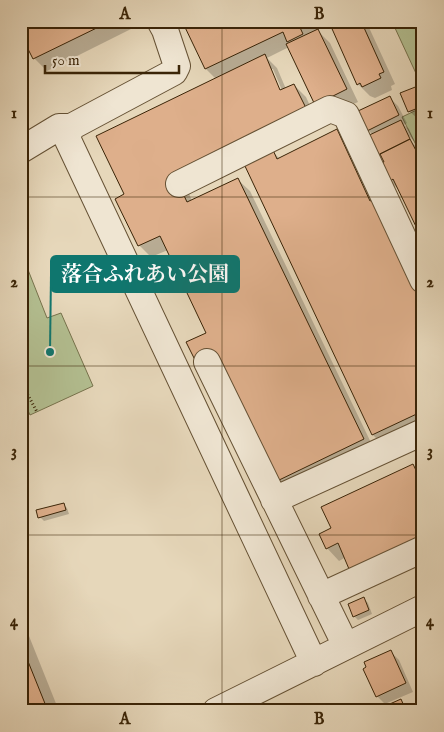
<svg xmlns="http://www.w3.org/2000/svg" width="444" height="732" viewBox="0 0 444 732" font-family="'IM FELL English','Noto Serif JP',serif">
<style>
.green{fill:#b3bf91;stroke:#76724c}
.shadow{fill:#0003;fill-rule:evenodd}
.building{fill:#deaf8b;stroke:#3a2407}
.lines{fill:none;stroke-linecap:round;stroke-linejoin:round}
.minor-casing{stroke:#655134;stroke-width:28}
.path{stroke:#3a2407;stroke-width:3;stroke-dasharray:1 2.5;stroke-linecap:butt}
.minor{stroke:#efe5d2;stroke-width:26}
.grid{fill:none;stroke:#3a2407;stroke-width:1;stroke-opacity:0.55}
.leader{fill:none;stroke:#0f766e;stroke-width:2}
.callout-dot{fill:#0f766e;stroke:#efe5d2;stroke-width:2}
.callout{fill:#0f766e;stroke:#0f766e;stroke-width:2}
.callout-label{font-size:21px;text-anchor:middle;font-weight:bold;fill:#fff}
.neatline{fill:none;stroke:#3a2407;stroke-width:2}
.grid-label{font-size:16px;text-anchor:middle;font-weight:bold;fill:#3a2407}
</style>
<rect width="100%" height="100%" fill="#e6d7ba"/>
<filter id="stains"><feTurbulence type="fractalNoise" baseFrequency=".004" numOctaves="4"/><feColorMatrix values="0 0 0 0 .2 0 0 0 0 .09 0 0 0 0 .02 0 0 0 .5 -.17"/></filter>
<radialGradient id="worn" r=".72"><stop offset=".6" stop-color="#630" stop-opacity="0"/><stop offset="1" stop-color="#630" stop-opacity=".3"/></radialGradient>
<path class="green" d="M 406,21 L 423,21 L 423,81 L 420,82 L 395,28 Z
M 423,107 L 423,159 L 402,117 Z
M 21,252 L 47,318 L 61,313 L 93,386 L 30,415 L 21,395 Z"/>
<path class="shadow" d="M 21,21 L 147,21 L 47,71 L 34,58 L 21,32 Z
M 183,21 L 366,21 L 395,84 L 391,86 L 392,90 L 375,98 L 370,96 L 358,84 L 331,23 L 317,30 L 330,43 L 358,102 L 328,116 L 289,47 L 267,58 L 277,68 L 286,89 L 294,85 L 306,97 L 318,123 L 186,186 L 192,201 L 237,179 L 250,191 L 375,451 L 288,493 L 276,481 L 168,250 L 151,257 L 139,245 L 126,195 L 216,79 L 206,69 ZM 270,69 L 273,69 L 284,95 L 282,96 Z
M 413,21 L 423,21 L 416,25 Z
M 423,85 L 423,117 L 418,119 L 409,111 Z
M 389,97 L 398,106 L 407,123 L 404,125 L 409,129 L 415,142 L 409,136 L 409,139 L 423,154 L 423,238 L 400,191 L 390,181 L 382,165 L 373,135 L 368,130 L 360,111 Z
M 336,131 L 349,143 L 423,280 L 423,429 L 385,447 L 373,435 L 245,165 L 273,152 L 280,159 Z
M 412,465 L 423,475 L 423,482 L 421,478 L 418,478 L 423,488 L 423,552 L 346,557 L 339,561 L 327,548 L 333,529 Z
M 63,504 L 67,508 L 69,514 L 44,521 L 40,517 Z
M 364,599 L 368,603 L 372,614 L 358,620 L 354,616 Z
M 21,616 L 59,711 L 23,711 L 21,707 Z
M 390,651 L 399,660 L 413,692 L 387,703 L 388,706 L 401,700 L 410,711 L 386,711 L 387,706 L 377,696 Z"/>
<path class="building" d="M 21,21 L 111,21 L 33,59 L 21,35 Z
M 182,21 L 297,21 L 303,34 L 287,42 L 283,32 L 205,69 Z
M 331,21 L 361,21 L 384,72 L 379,74 L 381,78 L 362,87 L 360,83 L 357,85 L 329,22 Z
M 318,29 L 347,89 L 315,105 L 286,44 Z
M 265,54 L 280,90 L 294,84 L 307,110 L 174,174 L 187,202 L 238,178 L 364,439 L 275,482 L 198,366 L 186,342 L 206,333 L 160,236 L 138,246 L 115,199 L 124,194 L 96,136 Z
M 423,84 L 423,106 L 408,112 L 400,93 Z
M 390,96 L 399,115 L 367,131 L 358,111 Z
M 401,120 L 410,139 L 370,159 L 361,139 Z
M 337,129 L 370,201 L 378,197 L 423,290 L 423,302 L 421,302 L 423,306 L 423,411 L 372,435 L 244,164 L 273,150 L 277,159 Z
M 410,139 L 423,164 L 423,241 L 393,179 L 389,182 L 380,164 L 384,162 L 380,154 Z
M 413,464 L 423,485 L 423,535 L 349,569 L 338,543 L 326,549 L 319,534 L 331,528 L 321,507 Z
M 64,503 L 66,510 L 38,518 L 36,510 Z
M 364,597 L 369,610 L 353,617 L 348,604 Z
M 21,644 L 48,711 L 21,711 Z
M 391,650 L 406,683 L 376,697 L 363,669 L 366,667 L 364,662 Z
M 401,699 L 406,711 L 384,711 L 383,707 Z"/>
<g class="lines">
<defs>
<path id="minor" d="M 71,127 L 67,138 L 314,663
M 21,150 L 59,127 L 71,127 L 174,72 L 177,66 L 165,30 L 160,21
M 179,184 L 330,109 L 346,115 L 423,280
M 207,362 L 346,646
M 274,500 L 423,432
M 321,596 L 423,549
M 216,711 L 423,608"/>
</defs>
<use href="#minor" class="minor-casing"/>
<path class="path" d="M 21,382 L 37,412"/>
<use href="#minor" class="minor"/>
</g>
<path class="grid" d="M 222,21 L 222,711M 21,197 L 423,197M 21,366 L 423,366M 21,535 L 423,535"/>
<path class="leader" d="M50 352L51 274"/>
<circle class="callout-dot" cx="50" cy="352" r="5"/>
<rect class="callout" x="51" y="256" width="188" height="36" rx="5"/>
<g class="callout-label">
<text x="145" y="281">落合ふれあい公園</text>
</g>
<rect width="444" height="732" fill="none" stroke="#e6d7ba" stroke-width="55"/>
<path d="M45 65v8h134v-8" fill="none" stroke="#3a2407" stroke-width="2.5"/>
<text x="52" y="65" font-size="15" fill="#3a2407" stroke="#efe5d2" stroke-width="4" paint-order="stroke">50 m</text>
<rect x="28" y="28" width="388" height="676" class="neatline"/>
<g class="grid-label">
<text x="125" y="19">A</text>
<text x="319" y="19">B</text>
<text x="14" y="118">1</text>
<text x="430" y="118">1</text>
<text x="14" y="287">2</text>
<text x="430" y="287">2</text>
<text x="14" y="456">3</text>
<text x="430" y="456">3</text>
<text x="14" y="626">4</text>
<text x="430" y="626">4</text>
<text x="125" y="724">A</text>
<text x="319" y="724">B</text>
</g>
<rect width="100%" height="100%" filter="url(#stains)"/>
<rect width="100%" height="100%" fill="url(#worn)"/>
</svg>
